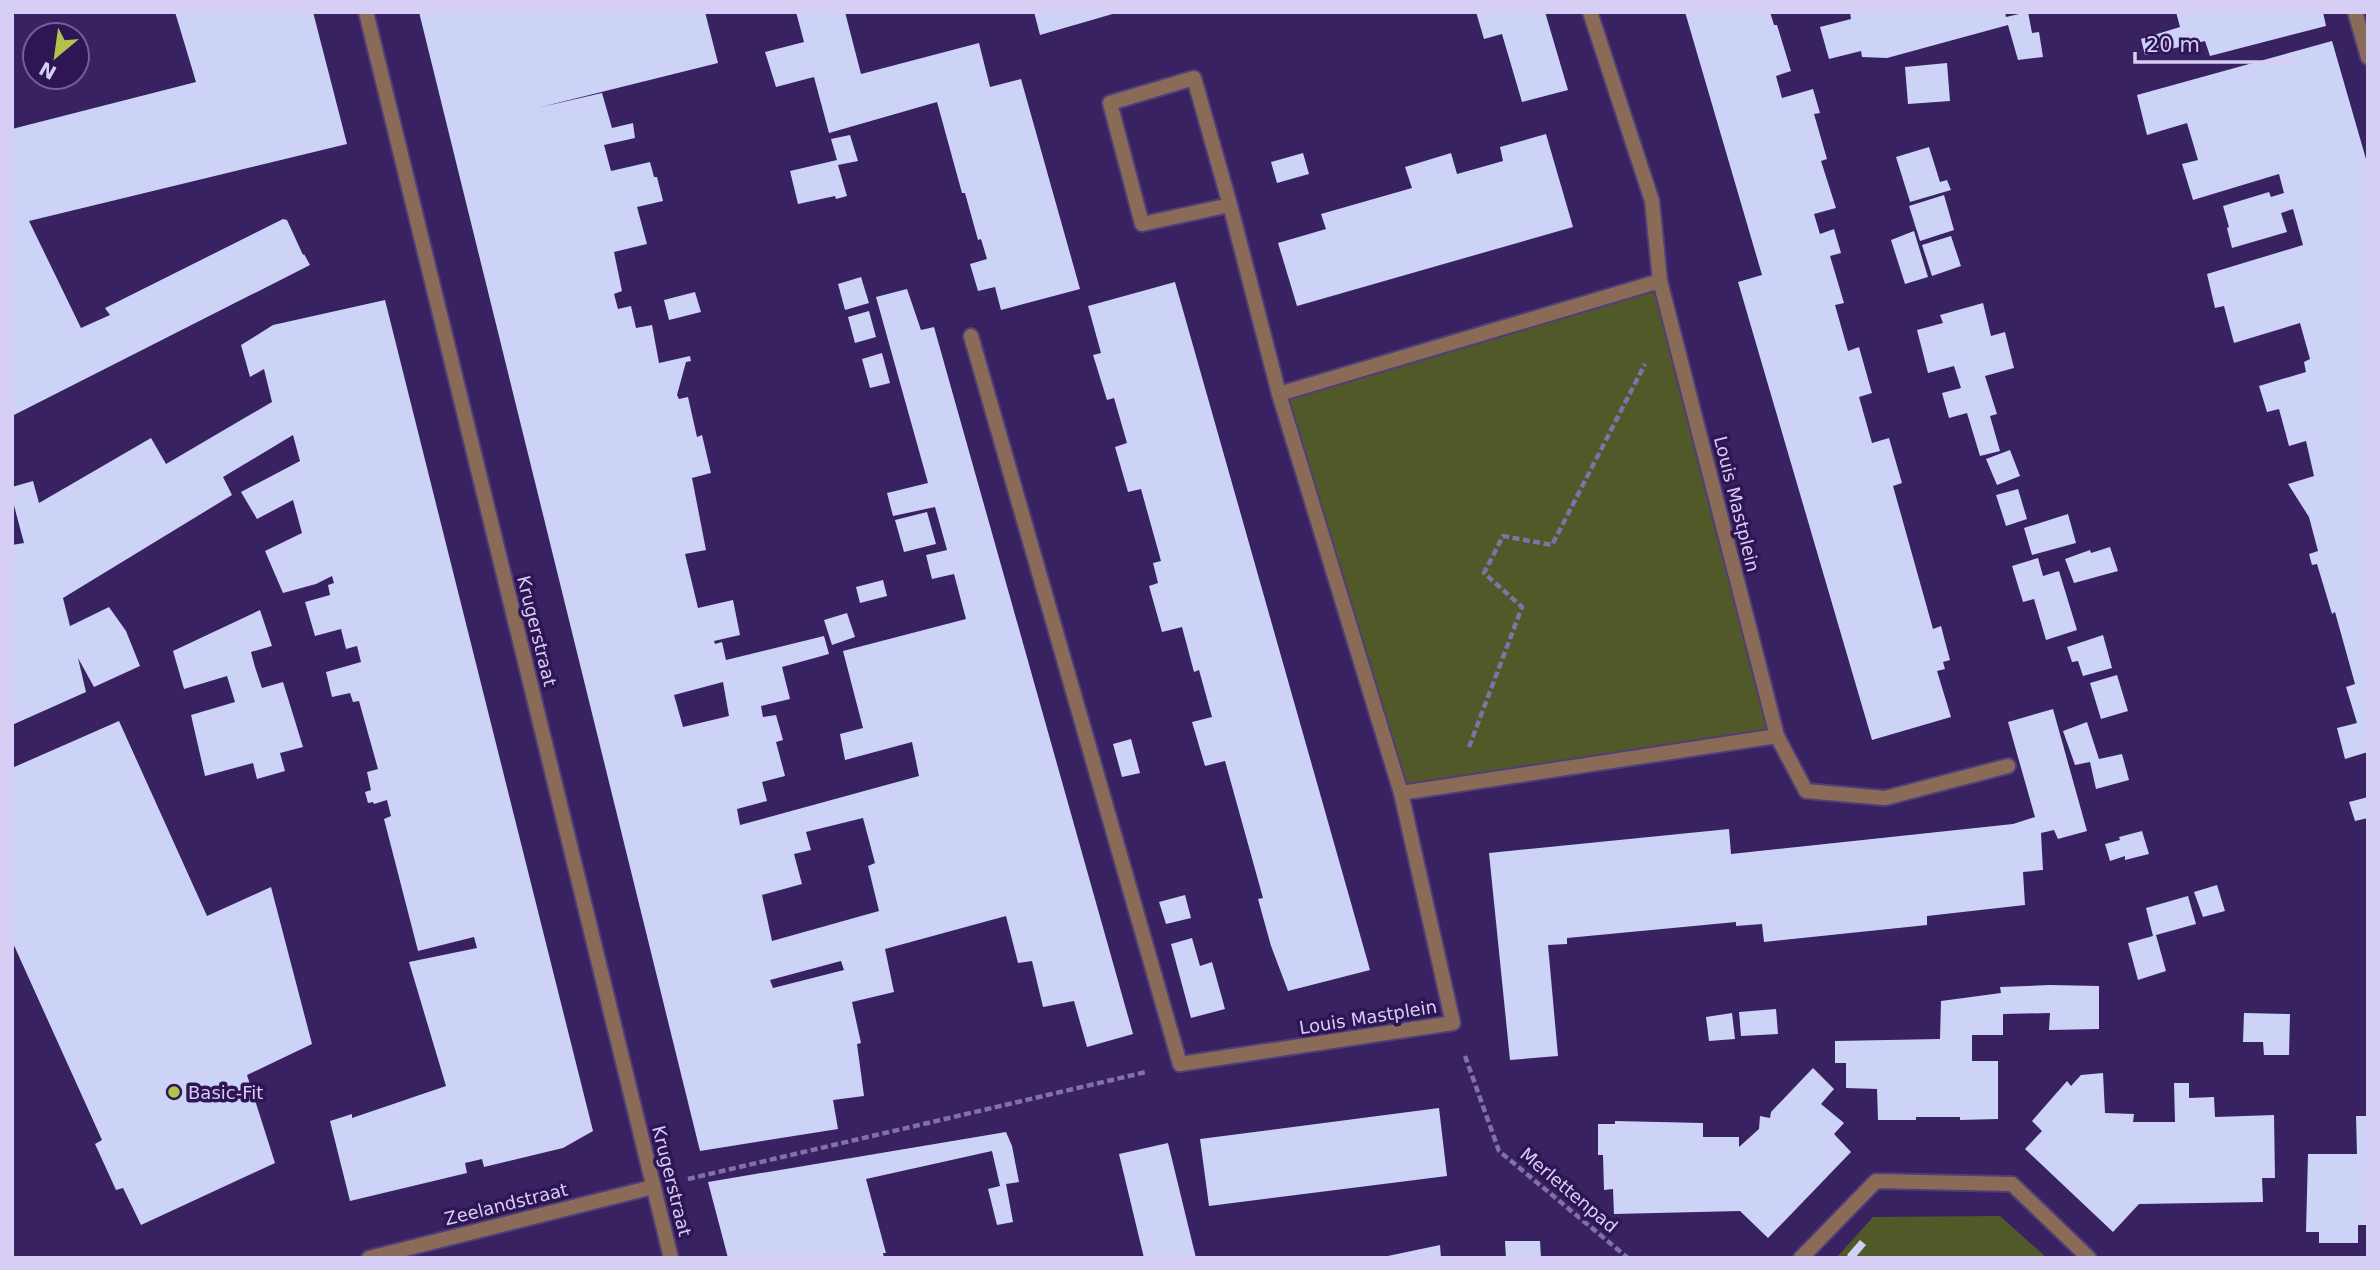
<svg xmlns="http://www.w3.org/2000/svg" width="2380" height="1270" viewBox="0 0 2380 1270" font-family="'DejaVu Sans',sans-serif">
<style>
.green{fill:#525929}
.building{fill:#ccd3f7;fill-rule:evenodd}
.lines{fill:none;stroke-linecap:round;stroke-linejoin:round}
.lane-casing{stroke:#513e79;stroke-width:18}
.street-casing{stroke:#513e79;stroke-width:18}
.path{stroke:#8171a5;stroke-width:4.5;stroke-dasharray:7 3.5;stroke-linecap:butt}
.lane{stroke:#896b57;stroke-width:14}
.street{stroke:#896b57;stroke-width:14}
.poi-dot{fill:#b3c24b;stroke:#2e1655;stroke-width:2.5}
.labels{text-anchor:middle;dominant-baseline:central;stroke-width:7;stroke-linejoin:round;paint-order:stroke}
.street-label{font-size:18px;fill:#d7cef5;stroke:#2e1655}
.poi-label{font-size:18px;fill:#d7cef5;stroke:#2e1655;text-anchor:start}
</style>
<rect width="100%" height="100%" fill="#382261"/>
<path class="green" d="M 1660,281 L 1777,736 L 1401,793 L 1279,394 Z
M 2000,1216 L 2047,1258 L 1836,1258 L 1873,1217 Z"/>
<path class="building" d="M 175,12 L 313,12 L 347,144 L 29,221 L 81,328 L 110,315 L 105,308 L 283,219 L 287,220 L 303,255 L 304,254 L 310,265 L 12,416 L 12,129 L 196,82 Z
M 419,12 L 705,12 L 718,63 L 537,108 L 602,93 L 612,128 L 633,123 L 635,138 L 604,145 L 611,171 L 650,162 L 654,177 L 657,177 L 663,201 L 637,207 L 647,244 L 614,252 L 622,291 L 614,294 L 618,309 L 631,306 L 636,328 L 652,325 L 659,363 L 690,356 L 691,361 L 686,362 L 677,395 L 679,399 L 688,397 L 697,437 L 702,435 L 711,473 L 692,478 L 706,550 L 685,554 L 698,608 L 733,600 L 740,635 L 714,641 L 715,644 L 722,642 L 726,660 L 824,636 L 829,654 L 782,667 L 790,699 L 761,706 L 763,717 L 776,715 L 783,740 L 776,742 L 785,776 L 762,782 L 767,801 L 737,809 L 740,825 L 919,776 L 912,742 L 845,760 L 840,734 L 863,728 L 843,651 L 966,619 L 954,574 L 932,579 L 926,555 L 947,550 L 935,507 L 893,516 L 887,493 L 928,483 L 876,297 L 907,289 L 921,330 L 934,327 L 1133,1034 L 1087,1047 L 1074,1001 L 1043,1007 L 1032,961 L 1018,963 L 1006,916 L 885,949 L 894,992 L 852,1002 L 861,1043 L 857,1044 L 864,1096 L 833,1100 L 838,1129 L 700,1151 ZM 723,682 L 729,716 L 683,727 L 674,695 ZM 863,818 L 875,863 L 868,866 L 879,911 L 772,941 L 762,895 L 802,884 L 794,854 L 811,850 L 806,832 ZM 841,961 L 844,970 L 773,988 L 770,980 Z
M 796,12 L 845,12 L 861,74 L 979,43 L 990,87 L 1021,79 L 1080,289 L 1001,310 L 995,287 L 978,291 L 970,264 L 987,259 L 981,239 L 978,240 L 965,193 L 962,193 L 937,102 L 829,133 L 814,77 L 776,87 L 765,52 L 804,42 Z
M 1034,12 L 1116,12 L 1116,13 L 1040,35 Z
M 1476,12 L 1545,12 L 1568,90 L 1522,102 L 1502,34 L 1484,39 Z
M 1685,12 L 1770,12 L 1774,25 L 1777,25 L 1791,71 L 1776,76 L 1782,98 L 1813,89 L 1820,113 L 1814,114 L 1827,159 L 1821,161 L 1836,208 L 1814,214 L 1820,234 L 1834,229 L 1841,253 L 1830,256 L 1844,303 L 1835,305 L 1848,351 L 1859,347 L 1872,393 L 1859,397 L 1872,443 L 1889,438 L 1902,483 L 1893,486 L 1933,629 L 1941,626 L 1950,660 L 1943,662 L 1945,669 L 1937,671 L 1951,717 L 1872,740 L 1738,282 L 1762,275 Z
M 1850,12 L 2005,12 L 2006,17 L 2028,12 L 2032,33 L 2039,32 L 2043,57 L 2018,60 L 2008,25 L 1887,58 L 1862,57 L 1861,51 L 1829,59 L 1820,27 L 1851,19 Z
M 2176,12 L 2323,12 L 2326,26 L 2210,56 L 2205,41 L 2145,55 L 2141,39 L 2180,27 Z
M 2332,41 L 2368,166 L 2368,752 L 2345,759 L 2337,728 L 2357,723 L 2346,687 L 2355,684 L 2335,612 L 2332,614 L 2317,564 L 2312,565 L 2309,554 L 2318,551 L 2309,517 L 2288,484 L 2314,476 L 2306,441 L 2289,446 L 2279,409 L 2267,412 L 2259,386 L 2306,372 L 2304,362 L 2310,359 L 2300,323 L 2234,343 L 2224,306 L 2215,308 L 2207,274 L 2303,245 L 2293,209 L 2281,213 L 2287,232 L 2232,248 L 2227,228 L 2229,227 L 2223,206 L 2269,192 L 2271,197 L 2284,193 L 2279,174 L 2193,200 L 2182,164 L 2198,160 L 2187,123 L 2147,135 L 2137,95 Z
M 1947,63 L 1950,101 L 1908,104 L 1905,67 Z
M 1546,134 L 1573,227 L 1297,306 L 1278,243 L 1326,229 L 1321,214 L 1412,188 L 1405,167 L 1451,153 L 1457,174 L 1503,161 L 1500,147 Z
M 850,135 L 858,161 L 838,165 L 847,196 L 836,199 L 835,196 L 798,204 L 790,171 L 837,160 L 831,139 Z
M 1929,147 L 1940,182 L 1947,180 L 1951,190 L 1910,202 L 1896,157 Z
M 1303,153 L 1309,174 L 1277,183 L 1271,162 Z
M 1944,195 L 1954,230 L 1920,241 L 1909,206 Z
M 1914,231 L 1928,277 L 1905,284 L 1891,240 Z
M 1951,236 L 1961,266 L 1932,276 L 1922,245 Z
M 861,277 L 869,303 L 845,310 L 838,284 Z
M 1175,282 L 1370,970 L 1288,991 L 1271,946 L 1258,899 L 1263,898 L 1225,761 L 1205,766 L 1192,722 L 1212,717 L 1199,670 L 1194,672 L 1182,627 L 1162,632 L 1149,586 L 1158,583 L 1153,563 L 1161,561 L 1141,489 L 1128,492 L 1115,447 L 1127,443 L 1114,398 L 1107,400 L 1093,355 L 1101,353 L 1088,306 Z
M 695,292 L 701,312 L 669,320 L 664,300 Z
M 385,300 L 593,1131 L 563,1148 L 484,1167 L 482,1159 L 465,1163 L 467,1173 L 350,1201 L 330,1121 L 352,1114 L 352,1118 L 446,1086 L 409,962 L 477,948 L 474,937 L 418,951 L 384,819 L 391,816 L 387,800 L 374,804 L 373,802 L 368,803 L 365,792 L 371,790 L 367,772 L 378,769 L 359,701 L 353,702 L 350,693 L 332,697 L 326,672 L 361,662 L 357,646 L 346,649 L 341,629 L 315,636 L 305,602 L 330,595 L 328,585 L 334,583 L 332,576 L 316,584 L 283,593 L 265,551 L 302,533 L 293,500 L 257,519 L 241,492 L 300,461 L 293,435 L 223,477 L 232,495 L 63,598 L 70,626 L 109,607 L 126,631 L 140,666 L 94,687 L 78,658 L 86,692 L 12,725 L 12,545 L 24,543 L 12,498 L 12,487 L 33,481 L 39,503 L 151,438 L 166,464 L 272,402 L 264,369 L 250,377 L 241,345 L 273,325 Z
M 1983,303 L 1991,336 L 2005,332 L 2014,368 L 1985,376 L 1997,414 L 1990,416 L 2000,451 L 1980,456 L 1967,413 L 1949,418 L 1942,393 L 1961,388 L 1954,366 L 1928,373 L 1917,330 L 1943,323 L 1940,315 Z
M 869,311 L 876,337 L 855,343 L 848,317 Z
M 882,353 L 890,383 L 870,388 L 862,359 Z
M 2010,450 L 2020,476 L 1997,485 L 1986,459 Z
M 2018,489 L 2027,519 L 2006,526 L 1996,495 Z
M 927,512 L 936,544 L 904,552 L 895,520 Z
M 2068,514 L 2076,543 L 2032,555 L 2024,528 Z
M 2110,547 L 2118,571 L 2074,583 L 2065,559 L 2090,550 L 2091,553 Z
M 2038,558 L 2043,576 L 2059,571 L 2077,630 L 2046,640 L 2034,599 L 2023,602 L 2012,566 Z
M 883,580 L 887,596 L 860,603 L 856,587 Z
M 260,610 L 272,646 L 251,652 L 255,667 L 262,688 L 283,682 L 303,747 L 280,753 L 285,771 L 257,779 L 253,763 L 205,776 L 191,715 L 235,702 L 227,676 L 184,689 L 173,651 Z
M 847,613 L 855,637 L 832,645 L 824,620 Z
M 2103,635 L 2112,668 L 2083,676 L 2078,661 L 2072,662 L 2067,647 Z
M 2117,675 L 2128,711 L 2101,719 L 2090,683 Z
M 2053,709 L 2087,831 L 2058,839 L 2054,830 L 2041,833 L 2043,870 L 2023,872 L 2025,905 L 1927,916 L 1927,925 L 1764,942 L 1762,924 L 1736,926 L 1736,922 L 1567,938 L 1567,944 L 1548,945 L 1558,1056 L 1510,1060 L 1489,853 L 1729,829 L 1731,854 L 2013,824 L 2035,817 L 2008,722 Z
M 119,721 L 207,916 L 271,887 L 312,1044 L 247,1075 L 275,1163 L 141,1225 L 123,1188 L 116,1190 L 95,1144 L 102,1140 L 12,941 L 12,768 Z
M 2087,722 L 2099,759 L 2122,754 L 2129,780 L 2096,789 L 2090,762 L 2075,765 L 2063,731 Z
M 1131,739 L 1140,773 L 1122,777 L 1113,744 Z
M 2368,797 L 2368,818 L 2355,821 L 2349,802 Z
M 2142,831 L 2149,854 L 2125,860 L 2125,856 L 2110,861 L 2105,844 L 2120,840 L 2119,837 Z
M 2217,885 L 2225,911 L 2203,917 L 2194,892 Z
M 1185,895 L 1191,918 L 1166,924 L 1159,902 Z
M 2188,896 L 2196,924 L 2156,935 L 2166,971 L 2138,980 L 2128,943 L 2153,936 L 2146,908 Z
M 1192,938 L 1200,966 L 1212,962 L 1225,1009 L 1191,1018 L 1171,944 Z
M 2050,985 L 2099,986 L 2099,1029 L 2049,1030 L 2050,1013 L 2003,1014 L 2003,1035 L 1972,1035 L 1972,1061 L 1998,1061 L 1998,1119 L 1960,1120 L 1960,1117 L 1916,1117 L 1916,1120 L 1878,1120 L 1877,1089 L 1846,1088 L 1846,1063 L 1835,1063 L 1835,1041 L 1940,1039 L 1941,1001 L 2001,993 L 2000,987 Z
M 1776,1009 L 1778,1034 L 1741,1036 L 1739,1012 Z
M 1732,1013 L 1735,1039 L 1709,1041 L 1706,1017 Z
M 2244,1013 L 2290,1014 L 2289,1055 L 2264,1055 L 2263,1042 L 2243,1042 Z
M 1813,1068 L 1834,1089 L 1821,1104 L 1844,1123 L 1834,1134 L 1851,1152 L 1768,1238 L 1740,1211 L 1614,1214 L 1613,1189 L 1604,1190 L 1603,1155 L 1598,1155 L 1598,1124 L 1615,1124 L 1615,1121 L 1703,1123 L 1703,1137 L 1739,1137 L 1739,1147 L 1759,1129 L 1760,1116 L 1770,1118 L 1771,1112 Z
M 2103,1073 L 2105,1113 L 2134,1114 L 2133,1122 L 2175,1122 L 2174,1083 L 2189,1083 L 2189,1098 L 2214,1097 L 2215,1117 L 2274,1115 L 2275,1178 L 2262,1178 L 2263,1202 L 2139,1204 L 2113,1232 L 2025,1149 L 2042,1131 L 2032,1121 L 2067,1081 L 2071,1086 L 2081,1075 Z
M 1439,1108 L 1447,1176 L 1209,1206 L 1200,1139 Z
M 2356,1116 L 2368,1116 L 2368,1225 L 2358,1225 L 2358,1243 L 2319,1243 L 2319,1232 L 2306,1232 L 2308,1154 L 2357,1154 Z
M 1006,1132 L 1012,1146 L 1019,1182 L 1006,1184 L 1013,1222 L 997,1225 L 988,1189 L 1000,1186 L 992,1151 L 866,1179 L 886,1253 L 883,1253 L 884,1258 L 728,1258 L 708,1182 Z
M 1168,1143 L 1196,1258 L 1144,1258 L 1119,1154 Z
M 1860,1240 L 1866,1245 L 1855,1258 L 1850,1258 L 1847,1255 Z
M 1505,1241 L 1540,1241 L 1541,1258 L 1506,1258 Z
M 1440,1245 L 1441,1258 L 1383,1258 L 1383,1257 Z"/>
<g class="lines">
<defs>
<path id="lane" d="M 971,336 L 1180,1064"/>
<path id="street" d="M 366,12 L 671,1258
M 2355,12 L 2368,57
M 1230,205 L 1142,224 L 1110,103 L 1194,78 L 1230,205 L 1279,394
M 1777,736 L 1806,791 L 1885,798 L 2008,766
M 1401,793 L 1777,736 L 1660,281 L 1652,201 L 1590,12
M 1180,1064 L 1453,1023 L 1401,793 L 1279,394 L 1660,281
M 369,1258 L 653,1187
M 1801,1258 L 1876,1181 L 2012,1184 L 2089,1258"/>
</defs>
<use href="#lane" class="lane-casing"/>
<use href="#street" class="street-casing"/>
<path class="path" d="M 1469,747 L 1522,607 L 1484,573 L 1503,536 L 1552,545 L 1645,364
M 1465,1056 L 1499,1151 L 1628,1258
M 688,1179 L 1146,1072"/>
<use href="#lane" class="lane"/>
<use href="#street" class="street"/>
</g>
<circle class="poi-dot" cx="174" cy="1092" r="7"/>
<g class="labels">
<g class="street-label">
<text transform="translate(1737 504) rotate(76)">Louis Mastplein</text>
<text transform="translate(537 631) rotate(76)">Krugerstraat</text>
<text transform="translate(1368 1017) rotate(-9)">Louis Mastplein</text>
<text transform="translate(672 1181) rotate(76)">Krugerstraat</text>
<text transform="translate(1569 1190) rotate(40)">Merlettenpad</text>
<text transform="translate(506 1204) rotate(-14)">Zeelandstraat</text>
</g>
<g class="poi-label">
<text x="188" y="1092">Basic-Fit</text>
</g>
</g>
<rect width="2380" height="1270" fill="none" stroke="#d7cef5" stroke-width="28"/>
<g transform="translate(56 56) rotate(209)"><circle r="33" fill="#2e1655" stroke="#726095" stroke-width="2"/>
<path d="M0-5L12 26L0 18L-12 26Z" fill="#b3c24b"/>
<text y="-10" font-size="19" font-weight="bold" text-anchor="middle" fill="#d7cef5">N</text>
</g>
<path d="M2135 52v10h158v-10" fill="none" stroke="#d7cef5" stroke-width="3.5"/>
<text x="2146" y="52" font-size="21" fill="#d7cef5" stroke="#2e1655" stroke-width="5" paint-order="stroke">20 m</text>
</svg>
